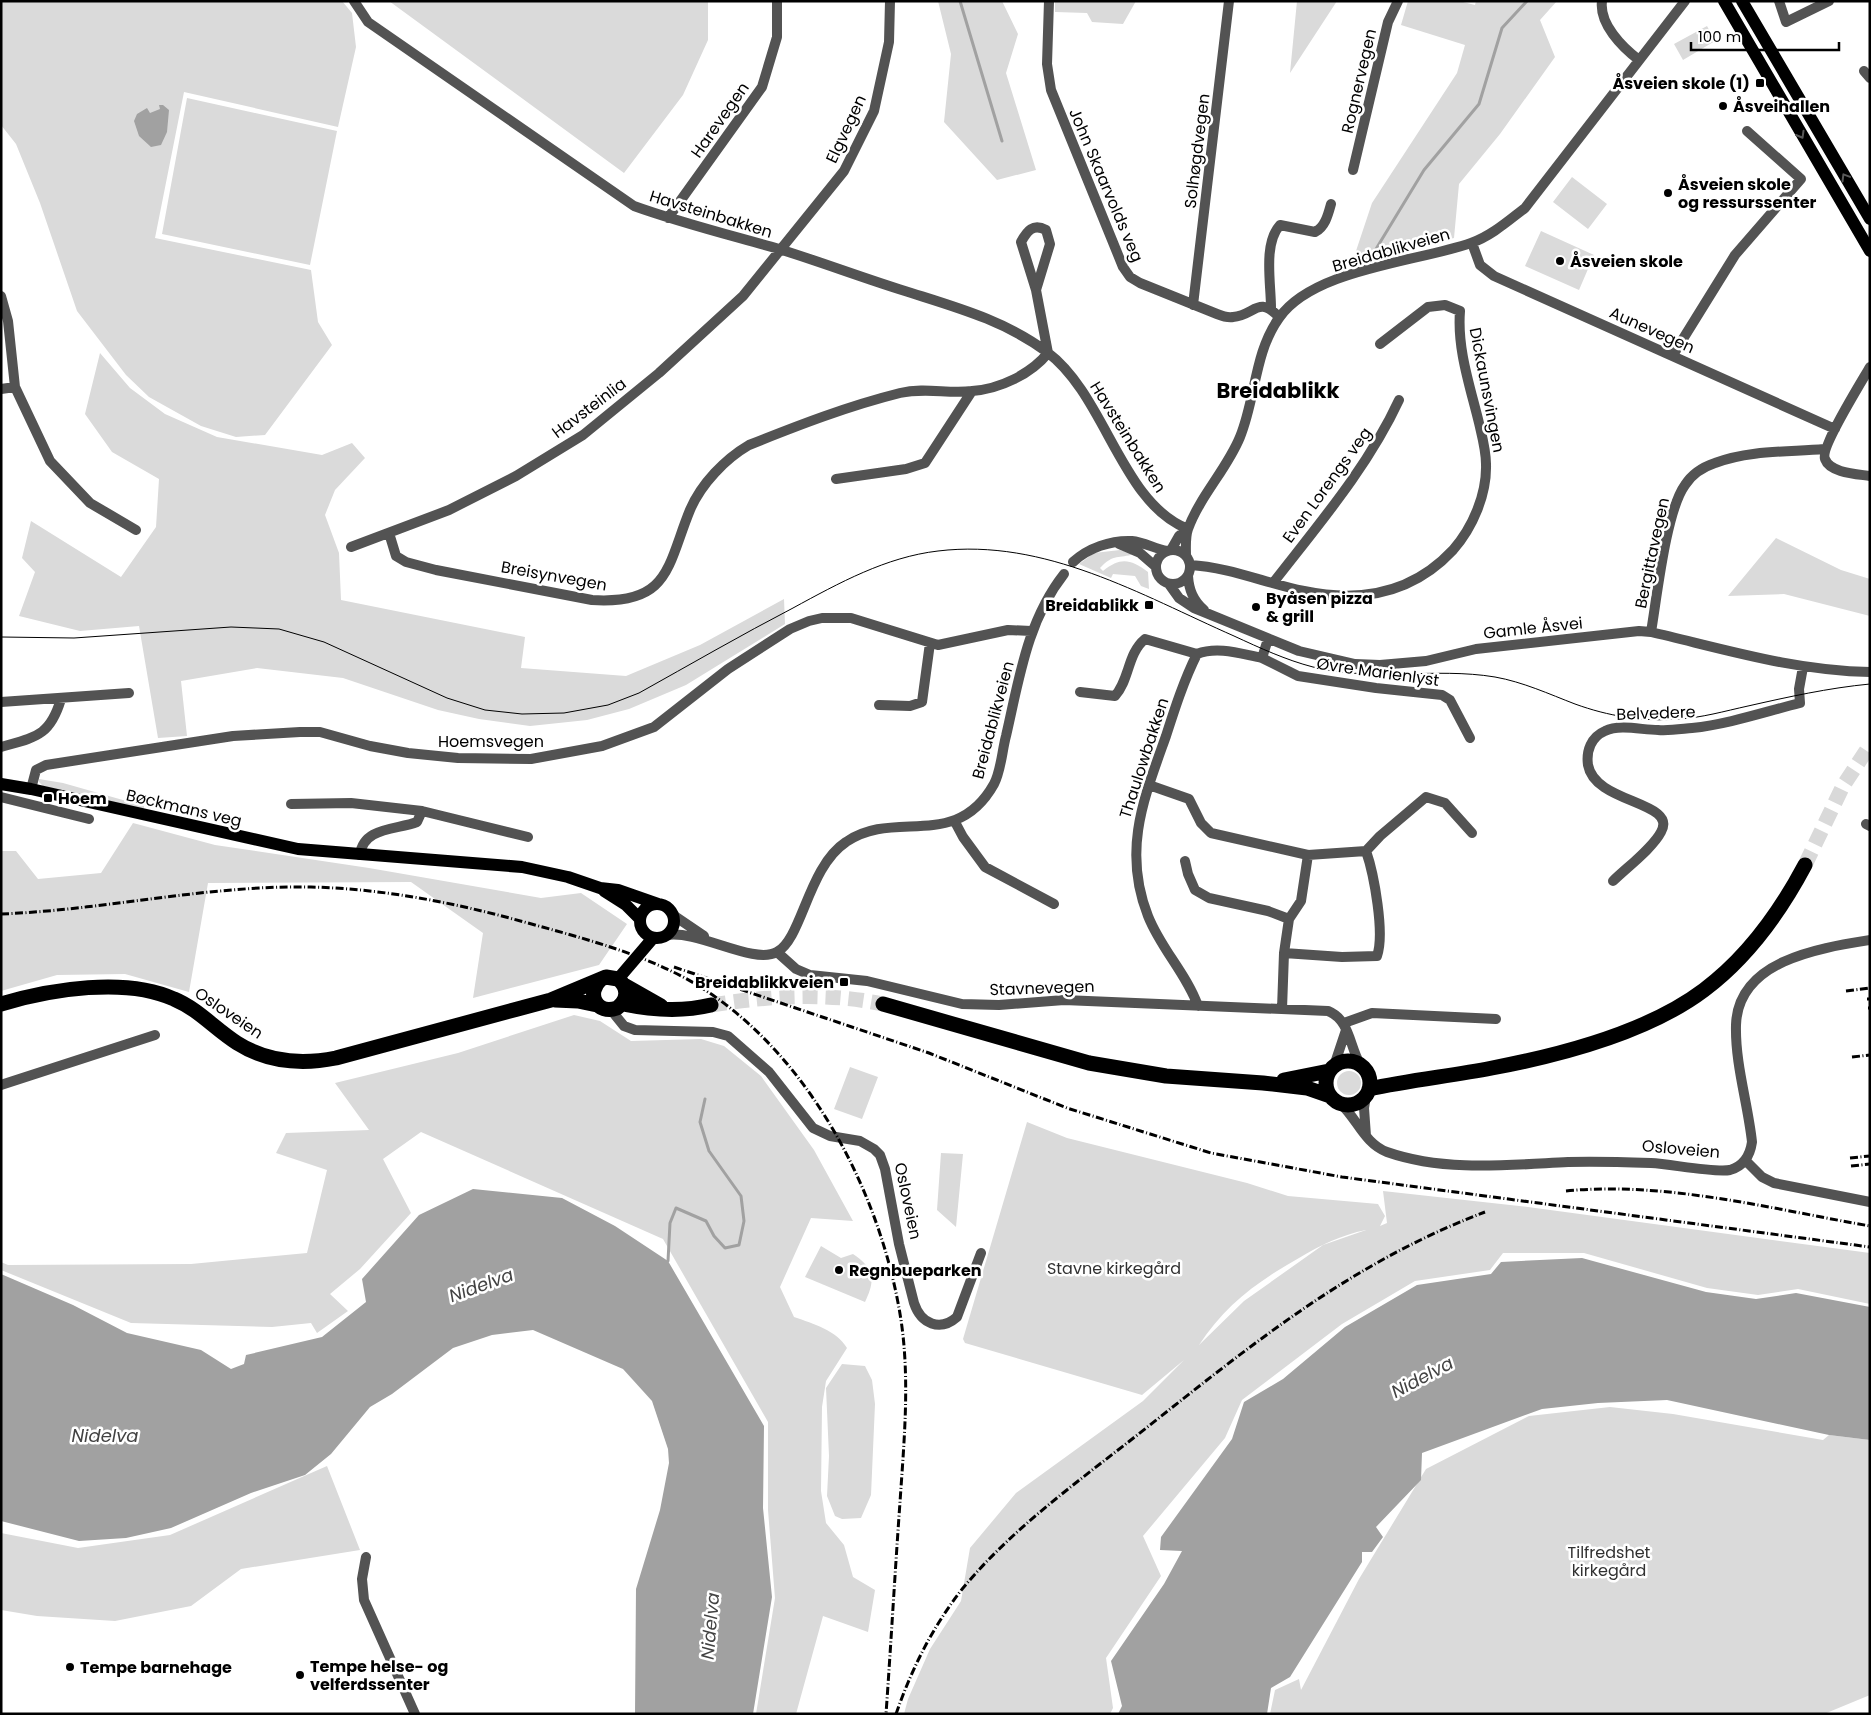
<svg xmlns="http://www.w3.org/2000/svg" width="1871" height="1715" viewBox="0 0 1871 1715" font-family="Poppins,sans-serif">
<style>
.green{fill:#dadada;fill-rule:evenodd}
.water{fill:#a1a1a1}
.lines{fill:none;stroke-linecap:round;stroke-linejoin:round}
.stream{stroke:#a1a1a1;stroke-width:3}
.highway-tunnel{stroke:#d9d9d9;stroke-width:15;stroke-dasharray:15 8;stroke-linecap:butt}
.minor{stroke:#535353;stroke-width:10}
.major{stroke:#000;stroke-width:12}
.highway{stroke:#000;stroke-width:15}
.tram{stroke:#000;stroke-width:1}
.rail{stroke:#000;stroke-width:3;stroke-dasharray:8 2.5 1 2.5;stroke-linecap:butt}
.oneway{stroke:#595959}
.poi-dot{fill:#000;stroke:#fff;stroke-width:2}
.labels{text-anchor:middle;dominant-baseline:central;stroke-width:5;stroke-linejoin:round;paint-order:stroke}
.street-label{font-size:16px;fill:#000;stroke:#fff}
.poi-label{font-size:16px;font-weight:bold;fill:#000;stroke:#fff;text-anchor:start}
.park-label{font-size:16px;fill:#313131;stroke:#fff}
.water-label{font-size:18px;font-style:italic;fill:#424242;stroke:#fff}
.district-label{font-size:21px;font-weight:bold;fill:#000;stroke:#fff}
</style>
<rect width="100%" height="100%" fill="#fff"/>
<path class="green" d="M 1,1 L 342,1 L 352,13 L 356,47 L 338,127 L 184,92 L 155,238 L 311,270 L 318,322 L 332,345 L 265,435 L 236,437 L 201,426 L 149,397 L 126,375 L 77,311 L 40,203 L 16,144 L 1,125 Z
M 389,1 L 708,1 L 708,40 L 683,95 L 624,173 Z
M 938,1 L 1002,1 L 1018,34 L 1006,73 L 1036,170 L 997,180 L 944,122 L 951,54 Z
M 1055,1 L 1136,1 L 1123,24 L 1092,22 L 1087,13 L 1055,12 Z
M 1297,1 L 1337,1 L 1290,73 Z
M 1408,1 L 1459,1 L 1475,5 L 1476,1 L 1557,1 L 1540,20 L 1555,57 L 1500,134 L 1459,184 L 1454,238 L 1352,263 L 1372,203 L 1457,73 L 1465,45 L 1401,25 Z
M 1707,26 L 1715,41 L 1683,60 L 1674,44 Z
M 187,98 L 337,131 L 310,265 L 162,234 Z
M 1572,177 L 1607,204 L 1588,229 L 1553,202 Z
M 1541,231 L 1594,255 L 1579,290 L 1525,266 Z
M 100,353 L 130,388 L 165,414 L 217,437 L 322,455 L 352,443 L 365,458 L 335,490 L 325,515 L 339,553 L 341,600 L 525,637 L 521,668 L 626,676 L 700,645 L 784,599 L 785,624 L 686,685 L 629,709 L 587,720 L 530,726 L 479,719 L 438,710 L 343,678 L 257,668 L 181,681 L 187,736 L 158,738 L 139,626 L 80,631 L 19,616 L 35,572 L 22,558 L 31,521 L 121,577 L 156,527 L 159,479 L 112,452 L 85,414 Z
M 1776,538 L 1841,570 L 1870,579 L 1870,616 L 1784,594 L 1728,596 Z
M 1120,550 L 1134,554 C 1119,559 1114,553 1100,568 L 1103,571 C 1121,557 1130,559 1148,572 L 1149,589 L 1141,586 L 1135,576 L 1113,574 L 1111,578 L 1079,564 L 1094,553 Z
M 39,779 L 63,783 L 144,806 L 144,809 L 43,786 L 39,782 Z
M 133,823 L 215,845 L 369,868 L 541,898 L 581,893 L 627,924 L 599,965 L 473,998 L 483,933 L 411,882 L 208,883 L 189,992 L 125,974 L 57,975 L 1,991 L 1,851 L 16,851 L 38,879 L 101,873 Z
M 574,1015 L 600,1021 L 631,1041 L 701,1039 L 724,1046 L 761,1076 L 814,1150 L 853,1221 L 811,1218 L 780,1287 L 794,1317 C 814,1324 836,1330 847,1348 L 826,1381 L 822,1407 L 821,1491 L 826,1523 L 844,1545 L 853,1577 L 875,1590 L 868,1632 L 823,1616 L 796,1714 L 756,1714 L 775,1598 L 768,1510 L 768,1422 L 663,1239 L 421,1132 L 383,1159 L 411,1213 L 360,1269 L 330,1294 L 348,1311 L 317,1333 L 311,1323 L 272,1327 L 131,1323 L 1,1270 L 1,1262 L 8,1265 L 191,1264 L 307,1253 L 327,1170 L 276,1153 L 286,1133 L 369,1130 L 335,1083 L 458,1053 Z
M 850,1067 L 878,1077 L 862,1119 L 834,1109 Z
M1337 1083a12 12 0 1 1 24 0a12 12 0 1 1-24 0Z
M 1027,1122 L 1067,1138 L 1247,1183 L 1288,1196 L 1378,1204 L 1385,1216 L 1380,1226 L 1387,1223 L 1383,1191 L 1528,1207 L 1870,1253 L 1870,1304 L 1798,1289 L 1758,1295 L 1707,1288 L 1584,1253 L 1503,1253 L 1490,1270 L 1415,1281 L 1342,1324 L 1242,1400 L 1225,1438 L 1143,1536 L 1161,1576 L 1106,1658 L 1113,1708 L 1110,1714 L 904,1714 L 908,1699 L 930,1649 L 961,1601 L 970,1548 L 1016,1493 L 1143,1401 L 1184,1360 L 1142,1395 L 965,1343 L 963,1339 ZM 1366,1230 L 1323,1245 L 1244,1301 L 1199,1345 C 1225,1305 1258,1281 1299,1258 C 1321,1245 1341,1235 1366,1230 Z
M 941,1153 L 963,1154 L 956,1227 L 937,1210 Z
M 821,1246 L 841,1258 L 853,1254 C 874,1268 876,1279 865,1302 L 805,1277 Z
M 842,1364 L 865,1366 L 872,1380 L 875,1404 L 871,1495 L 861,1518 L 842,1519 L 835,1516 L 827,1496 L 829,1456 L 826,1388 Z
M 1610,1407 L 1673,1414 L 1823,1440 L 1829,1435 L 1870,1440 L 1870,1695 L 1824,1714 L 1270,1714 L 1275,1690 L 1299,1679 L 1301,1690 L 1359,1579 L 1426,1469 L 1529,1416 Z
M 327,1466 L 360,1550 L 241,1569 L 191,1606 L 115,1621 L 37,1616 L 1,1610 L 1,1533 L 78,1548 L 170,1535 Z"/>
<path class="water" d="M 159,105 L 163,105 L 169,110 L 167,132 L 161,145 L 151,147 L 139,136 L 134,121 L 137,114 L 147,108 L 150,113 L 160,109 Z
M 473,1189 L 562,1198 L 615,1226 L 668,1261 L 764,1426 L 763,1508 L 772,1597 L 753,1714 L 635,1714 L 636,1589 L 660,1510 L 669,1463 L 668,1449 L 652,1401 L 623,1369 L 533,1330 L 492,1335 L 453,1348 L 392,1394 L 370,1407 L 331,1454 L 305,1475 L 251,1493 L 171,1528 L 126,1538 L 79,1541 L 1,1521 L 1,1274 L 73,1305 L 127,1333 L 201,1350 L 231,1369 L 244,1364 L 246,1355 L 322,1337 L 366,1302 L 362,1279 L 419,1215 Z
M 1582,1258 L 1706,1292 L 1756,1299 L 1796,1293 L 1870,1307 L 1870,1440 L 1829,1435 L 1667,1400 L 1598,1403 L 1542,1409 L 1422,1453 L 1421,1480 L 1376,1527 L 1383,1537 L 1372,1552 L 1362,1552 L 1362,1562 L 1290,1677 L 1271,1688 L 1267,1714 L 1118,1714 L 1122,1706 L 1111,1661 L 1164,1584 L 1182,1551 L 1160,1550 L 1161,1537 L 1232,1439 L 1244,1402 L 1283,1379 L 1345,1327 L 1417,1285 L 1491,1274 L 1501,1262 Z"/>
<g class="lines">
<path class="stream" d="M 960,1 L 1002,141
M 1376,249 L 1424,170 L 1479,104 L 1502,28 L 1527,1
M 668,1261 L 670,1223 L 676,1208 L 706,1221 L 714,1236 L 725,1248 L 739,1245 L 744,1221 L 741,1196 L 709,1151 L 700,1122 L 705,1099"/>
<path class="highway-tunnel" d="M 1805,865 L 1843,786 L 1870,745
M 711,1005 C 770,996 825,992 883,1004"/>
<path class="minor" d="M 354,1 L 368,22 L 634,206 C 681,223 730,235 779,249 C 821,262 863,278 905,291 C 955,307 1004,320 1047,352 C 1106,396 1121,503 1188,529
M 1049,1 L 1047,64 L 1051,90 L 1123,267 L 1130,277 L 1140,283 L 1217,314 C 1222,316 1228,318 1233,317 C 1255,315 1258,295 1279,317
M 1602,1 C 1599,24 1622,47 1639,60
M 1779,1 L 1786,22 L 1829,1
M 1864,71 L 1870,78
M 1353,170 L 1388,22 L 1398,1
M 668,218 L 762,87 L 777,37 L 777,1
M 1472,243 L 1480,265 L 1494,276 L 1835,429
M 1,296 L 8,321 L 15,387 L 50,461 L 90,503 L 136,530
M 1193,305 L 1229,1
M 1271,308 C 1271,283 1263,244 1280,225 L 1315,232 C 1325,227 1328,215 1331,204
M 1673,355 L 1735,255 L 1801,179 L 1747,131
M 1870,367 C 1862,381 1820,448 1825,459 C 1830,473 1857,474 1870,476
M 1,389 L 15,387
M 836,479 L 906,469 L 925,463 L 972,391
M 389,533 L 396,556 L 406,562 L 436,570 L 592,600 C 670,605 667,566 690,510 C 701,484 725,459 749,445 C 799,425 848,406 900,393 C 925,387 948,394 972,391 C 1000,389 1031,374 1048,353 L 1036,290 L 1021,242 C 1027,231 1033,223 1046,230 L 1050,244 L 1036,290
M 1119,544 L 1140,553 L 1155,566
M 351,547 L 449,510 L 516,476 L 583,435 L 659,373 L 743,296 L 844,171 L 874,111 L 889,42 L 890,1
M1156 567a17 17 0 1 1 34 0a17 17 0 1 1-34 0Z
M 1171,550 L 1179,536 L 1188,529
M 1186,556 C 1186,547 1185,538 1188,529 C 1200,496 1227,469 1240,437 C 1256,398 1254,353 1279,318 C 1313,269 1417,262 1471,243 C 1491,236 1508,221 1525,208 L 1685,1
M 1073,562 C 1088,548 1111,540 1132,541 C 1144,542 1155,549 1167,551
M 1190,565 C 1229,567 1265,583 1304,591 C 1361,603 1412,594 1453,550 C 1473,527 1487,494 1486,464 C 1486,450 1482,436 1479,423 C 1470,386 1457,349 1460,311 L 1445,305 L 1428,307 L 1380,344
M 1188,576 C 1189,590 1193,600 1204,610
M 1273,583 C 1318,525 1368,467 1399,400
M 1169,584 L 1179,598 L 1194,608 L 1299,651 L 1355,664 L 1380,665 L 1426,661 L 1476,649 L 1639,631 L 1651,632 C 1724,649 1795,671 1870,672
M 1651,632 C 1657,597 1666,511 1685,485 C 1692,474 1703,467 1715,463 C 1749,450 1789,452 1824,449
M 1262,658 L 1298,676 L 1376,688 L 1442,695 L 1450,700 L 1470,738
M 1080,692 L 1115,696 C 1130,679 1127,654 1145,639 L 1197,654
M 1,702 L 129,693
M 879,705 L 910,706 L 922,702 L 930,643
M 1,747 C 36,737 50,736 61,699
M 1149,785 L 1189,799 L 1201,823 L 1211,833 L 1308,855 L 1366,851 L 1380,836 L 1426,797 L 1445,803 L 1472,833
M 31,789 L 36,770 L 46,765 L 233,736 L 300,732 L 320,732 L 370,746 L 408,753 L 458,758 L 531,759 L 602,746 L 654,727 L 728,669 L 790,629 L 809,621 L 822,618 L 851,618 L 938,645 L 1008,630 L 1031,631
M 1,797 L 89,819
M 291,804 L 351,803 L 422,811
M 955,822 L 963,837 L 985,867 L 1054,904
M 1866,824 L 1870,826
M 360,855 C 363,827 396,830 417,822 L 422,811 L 528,837
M 1185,861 L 1188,874 L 1195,890 L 1209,898 L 1268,911 L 1289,919
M 1613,881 C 1626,868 1652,849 1661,832 C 1678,801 1595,804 1588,765 C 1586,751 1591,737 1605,731 C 1620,724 1642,730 1658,730 C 1669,731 1681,729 1692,728 C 1729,724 1764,712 1800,703 L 1799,689 L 1803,667
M 673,915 L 704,936
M 667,935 C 699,930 753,965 777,952 C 802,939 808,867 846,842 C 895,808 956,852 994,784 C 1001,771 1002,751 1006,736 C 1019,680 1027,621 1064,574
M 777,952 L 796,969 L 810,975 L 867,981 L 962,1004 L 999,1005 L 1064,1000 L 1328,1011 C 1350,1020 1349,1045 1360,1064
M 1284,953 L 1342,957 L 1377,956 C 1385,934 1374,874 1366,851
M 1198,1006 C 1186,973 1161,949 1148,916 C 1122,850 1144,798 1166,736 C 1175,708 1184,680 1197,654 C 1218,646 1241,654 1262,658 L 1268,639
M 1282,1009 L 1284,953 L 1289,919 L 1301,901 L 1308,855
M 611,1010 L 624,1026 L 635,1030 L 713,1032 L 728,1036 L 769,1072 L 813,1128 L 830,1136 L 860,1141 L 874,1149 L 880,1155 L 885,1169 L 899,1244 L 914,1303 C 921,1324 940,1332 957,1317 L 981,1253
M 1344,1023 L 1372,1013 L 1496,1019
M 1334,1066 L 1346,1030
M 1,1085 L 155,1035
M 1366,1096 L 1364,1108 L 1366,1136
M 1341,1104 C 1357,1119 1365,1144 1387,1152 C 1444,1172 1508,1165 1568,1162 C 1595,1161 1623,1162 1651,1163 C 1671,1164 1714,1173 1730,1170 C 1744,1166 1750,1156 1752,1142 C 1748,1104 1735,1064 1736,1025 C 1738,960 1820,948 1870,940
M 1746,1161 L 1762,1177 L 1774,1183 L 1870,1202
M 366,1557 L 362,1579 L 364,1600 L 415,1714"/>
<path class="major" d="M 1724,1 L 1870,251
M 1742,1 L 1870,219
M 1,784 L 31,789 L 298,849 L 522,867 L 568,877 L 600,888 L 618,890 L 658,904
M 604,891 L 626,905 L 640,919
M640 921a17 17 0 1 1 34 0a17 17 0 1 1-34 0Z
M 618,979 L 653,938"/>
<path class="highway" d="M 624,985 L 661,1006
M 555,1000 L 578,1001 L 597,1005
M 1,1004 C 51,989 126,977 174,999 C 198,1009 215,1029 237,1043 C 267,1062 301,1065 336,1058 L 551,1000 L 606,977 L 618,979 C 629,988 628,1000 617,1008 C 597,1015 585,994 601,979
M 623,1004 C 652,1010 682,1012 711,1005
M 883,1004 L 1089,1063 L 1166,1076 L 1263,1083 L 1307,1088 L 1330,1096
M1326 1083a22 22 0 1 1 44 0a22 22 0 1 1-44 0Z
M 1284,1080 L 1329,1071
M 1369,1089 C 1410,1080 1451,1076 1492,1068 C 1561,1055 1647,1033 1704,990 C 1748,957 1779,914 1805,865"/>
<path class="tram" d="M 1,637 L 74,638 L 231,627 L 279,629 L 324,642 L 447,698 L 485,710 L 522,714 L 564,713 L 608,705 L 639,693 C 691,664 741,635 793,608 C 839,583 886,557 938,551 C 1045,538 1141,595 1234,636 C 1260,648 1286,660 1313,667 C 1373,682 1435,667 1495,677 C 1523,682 1549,694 1575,704 C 1608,716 1643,722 1678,719 C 1701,718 1725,711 1748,706 C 1788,697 1828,688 1870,684"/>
<path class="rail" d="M 1,914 C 105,910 207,885 311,887 C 388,889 461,904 535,925 C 586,939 638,953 685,978 C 804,1043 881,1190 901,1320 C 910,1380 904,1442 900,1502 C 895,1572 891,1643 886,1714
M 674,967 L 929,1053 L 1067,1108 L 1211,1153 L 1342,1177 L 1870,1247
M 1846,991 L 1870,988
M 1867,999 L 1870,999
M 1868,1008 L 1870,1008
M 1852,1057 L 1870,1055
M 1850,1158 L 1870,1156
M 1851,1166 L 1870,1164
M 1566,1191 C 1665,1181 1772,1209 1870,1226
M 896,1714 C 912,1668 933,1626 963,1588 C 1012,1529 1076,1483 1136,1436 C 1249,1347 1348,1264 1485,1212"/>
</g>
<defs><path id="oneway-chevron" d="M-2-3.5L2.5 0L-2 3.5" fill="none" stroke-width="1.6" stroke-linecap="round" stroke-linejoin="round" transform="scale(1.25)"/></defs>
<g class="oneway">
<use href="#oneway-chevron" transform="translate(1801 135) rotate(60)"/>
<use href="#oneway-chevron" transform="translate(1845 177) rotate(-121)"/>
</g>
<g class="poi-dot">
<rect x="1755" y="78" width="10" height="10" rx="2.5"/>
<circle cx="1723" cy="106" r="5"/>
<circle cx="1668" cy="193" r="5"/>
<circle cx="1560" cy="261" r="5"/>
<rect x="1144" y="600" width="10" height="10" rx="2.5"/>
<circle cx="1256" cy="607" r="5"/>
<rect x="43" y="793" width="10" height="10" rx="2.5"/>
<rect x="839" y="977" width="10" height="10" rx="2.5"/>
<circle cx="839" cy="1270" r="5"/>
<circle cx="70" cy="1667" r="5"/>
<circle cx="300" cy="1675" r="5"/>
</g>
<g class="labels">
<g class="street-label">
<text transform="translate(1359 81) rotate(-77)">Rognervegen</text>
<text transform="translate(720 120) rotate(-55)">Harevegen</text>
<text transform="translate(846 129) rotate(-65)">Elgvegen</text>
<text transform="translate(1197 151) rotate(-83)">Solhøgdvegen</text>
<text transform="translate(1106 185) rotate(67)">John Skaarvolds veg</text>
<text transform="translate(711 214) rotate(17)">Havsteinbakken</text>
<text transform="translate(1391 250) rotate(-16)">Breidablikveien</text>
<text transform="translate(1652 330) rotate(24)">Aunevegen</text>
<text transform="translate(1487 390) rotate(79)">Dickaunsvingen</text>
<text transform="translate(589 408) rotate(-37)">Havsteinlia</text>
<text transform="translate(1128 437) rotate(58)">Havsteinbakken</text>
<text transform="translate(1327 485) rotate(-54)">Even Lorengs veg</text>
<text transform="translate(1652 553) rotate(-78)">Bergittavegen</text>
<text transform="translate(554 576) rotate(10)">Breisynvegen</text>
<text transform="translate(1533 628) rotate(-6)">Gamle Åsvei</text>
<text transform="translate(1378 672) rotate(8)">Øvre Marienlyst</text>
<text transform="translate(1656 713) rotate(-2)">Belvedere</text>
<text transform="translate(993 720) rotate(-75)">Breidablikveien</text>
<text x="491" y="741">Hoemsvegen</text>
<text transform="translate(1144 758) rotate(-72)">Thaulowbakken</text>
<text transform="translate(184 808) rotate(13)">Bøckmans veg</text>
<text transform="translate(1042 988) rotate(-2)">Stavnevegen</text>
<text transform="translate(229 1013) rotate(34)">Osloveien</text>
<text transform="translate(1681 1149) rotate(5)">Osloveien</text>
<text transform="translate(908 1201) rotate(78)">Osloveien</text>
</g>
<g class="poi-label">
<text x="1750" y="83" text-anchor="end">Åsveien skole (1)</text>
<text x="1733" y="106">Åsveihallen</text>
<text x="1678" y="184">Åsveien skole<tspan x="1678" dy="18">og ressurssenter</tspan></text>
<text x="1570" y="261">Åsveien skole</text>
<text x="1266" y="598">Byåsen pizza<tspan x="1266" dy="18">&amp; grill</tspan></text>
<text x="1139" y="605" text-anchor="end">Breidablikk</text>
<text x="58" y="798">Hoem</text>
<text x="834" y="982" text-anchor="end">Breidablikkveien</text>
<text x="849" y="1270">Regnbueparken</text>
<text x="310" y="1666">Tempe helse- og<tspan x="310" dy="18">velferdssenter</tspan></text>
<text x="80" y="1667">Tempe barnehage</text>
</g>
<g class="park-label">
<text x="1114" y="1268">Stavne kirkegård</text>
<text x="1609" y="1552">Tilfredshet<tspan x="1609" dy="18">kirkegård</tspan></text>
</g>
<g class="water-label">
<text transform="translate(481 1285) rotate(-20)">Nidelva</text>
<text transform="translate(1422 1377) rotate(-28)">Nidelva</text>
<text x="105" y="1435">Nidelva</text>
<text transform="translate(710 1626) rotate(-85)">Nidelva</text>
</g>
<g class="district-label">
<text x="1278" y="390">Breidablikk</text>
</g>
</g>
<rect width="1871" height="1715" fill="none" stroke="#000000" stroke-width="5"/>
<path d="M1691 42v8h148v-8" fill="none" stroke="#000000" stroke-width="2.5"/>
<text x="1698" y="42" font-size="15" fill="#000000" stroke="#ffffff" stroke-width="4" paint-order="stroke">100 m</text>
</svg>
